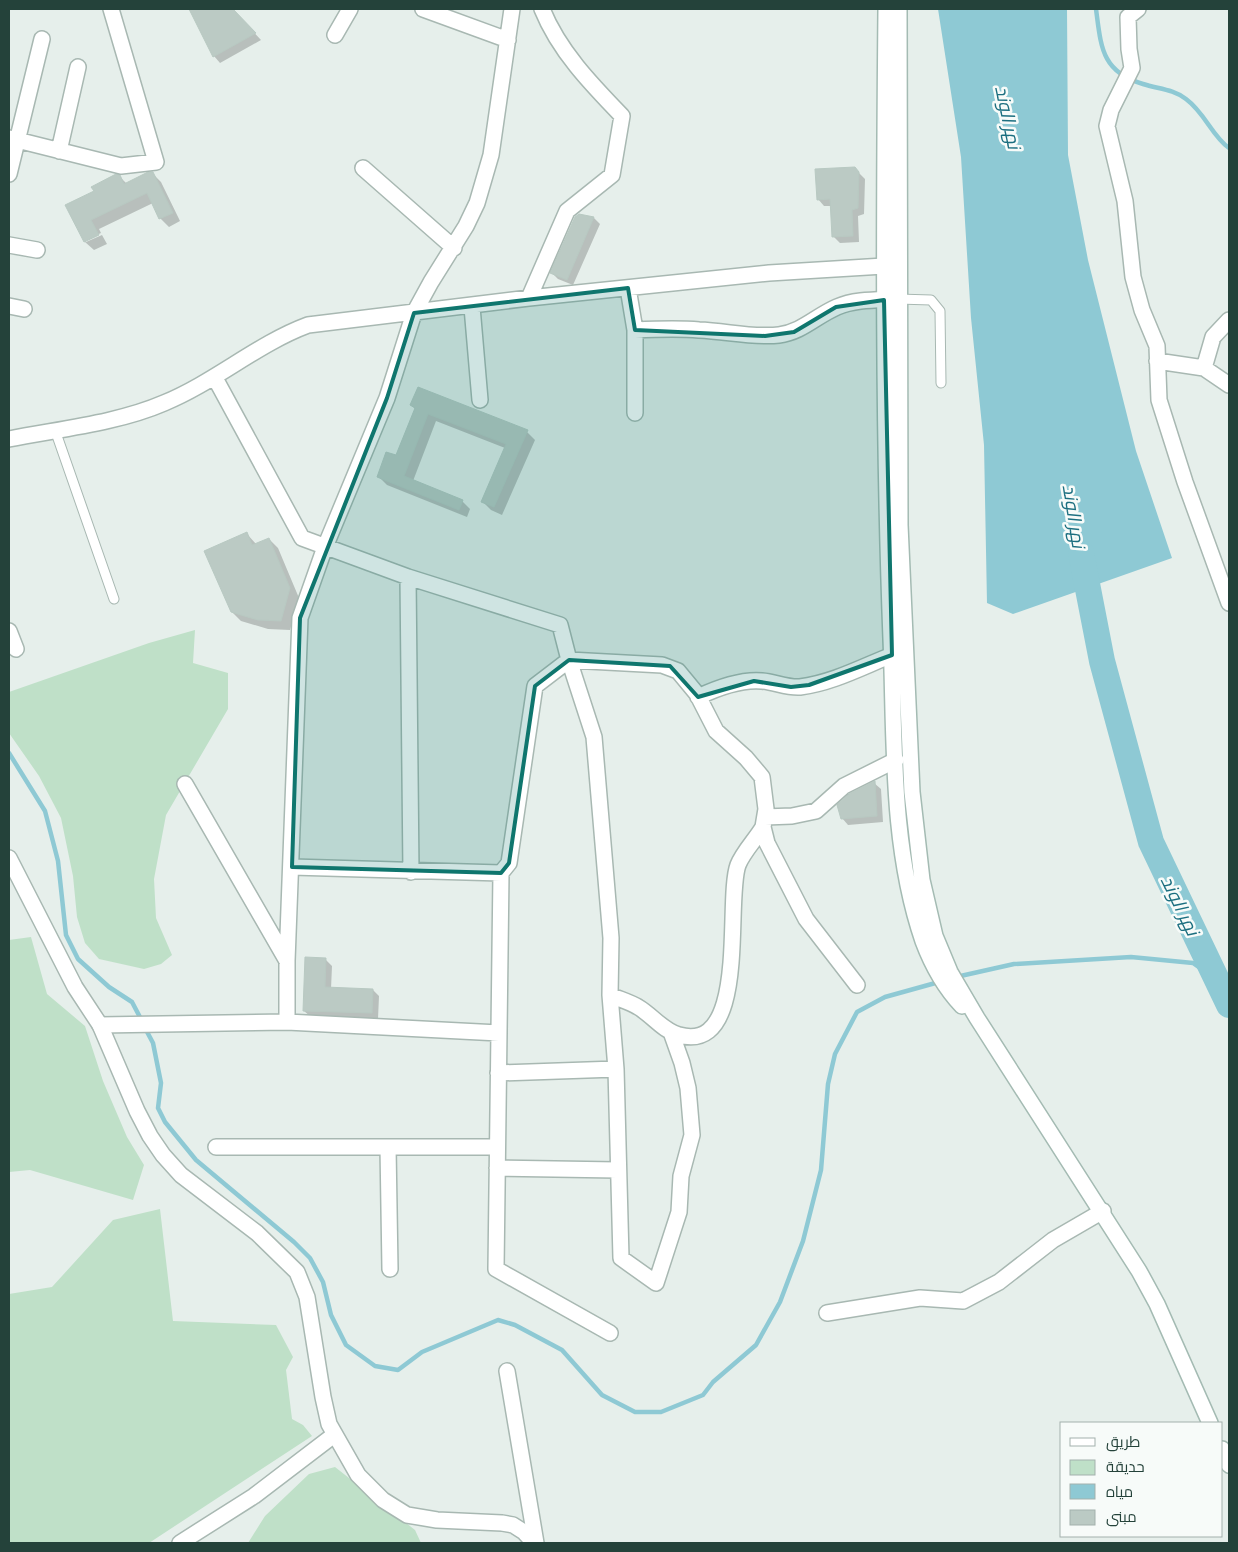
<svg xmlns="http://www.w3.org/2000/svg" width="1238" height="1552" viewBox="0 0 1238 1552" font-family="'Exo 2',Cairo,sans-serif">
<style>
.green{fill:#bfe0c8}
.water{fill:#8ec9d4}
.shadow{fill:#0003}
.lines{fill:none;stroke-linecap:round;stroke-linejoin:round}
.stream{stroke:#8ec9d4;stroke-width:4.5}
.river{stroke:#8ec9d4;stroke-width:26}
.building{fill:#bbcac4;stroke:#b8c9c2}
.service-casing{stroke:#a8b8b2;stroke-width:11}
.minor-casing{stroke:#a8b8b2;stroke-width:18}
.tertiary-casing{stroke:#a8b8b2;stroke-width:18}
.secondary-casing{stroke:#a4bbb3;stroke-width:18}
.service{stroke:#fff;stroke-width:9}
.minor{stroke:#fff;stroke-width:15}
.tertiary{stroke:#fff;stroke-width:15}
.secondary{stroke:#fff;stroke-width:15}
.marked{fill:#0f766e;fill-opacity:0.2;stroke:#0f766e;stroke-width:4;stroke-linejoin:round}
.labels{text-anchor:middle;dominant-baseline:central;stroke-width:5;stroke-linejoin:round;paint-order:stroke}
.water-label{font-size:19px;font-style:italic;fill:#1c6f80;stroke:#f7fbf9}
</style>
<rect width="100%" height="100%" fill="#e6efeb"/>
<path class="green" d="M 195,630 L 193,663 L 228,673 L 228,709 L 166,815 L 154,879 L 156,918 L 172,955 L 161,964 L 144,969 L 99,959 L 85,943 L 77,917 L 73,876 L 61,818 L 39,776 L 9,733 L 9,692 L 149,643 Z
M 31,937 L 47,994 L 85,1026 L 103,1081 L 127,1137 L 144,1165 L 133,1200 L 30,1170 L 9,1172 L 9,940 Z
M 160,1209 L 173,1321 L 276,1325 L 293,1357 L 286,1370 L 292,1419 L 303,1425 L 312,1436 L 149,1543 L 9,1543 L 9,1294 L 52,1287 L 113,1220 Z
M 335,1467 L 415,1530 L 421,1543 L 248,1543 L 265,1516 L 309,1474 Z"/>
<path class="water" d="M 938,9 L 1067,9 L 1068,155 L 1088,260 L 1136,451 L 1172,558 L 1013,614 L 987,603 L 984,445 L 971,318 L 961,157 Z"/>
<path class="shadow" d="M 194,9 L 232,9 L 261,40 L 220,63 L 214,56 L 191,10 Z
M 854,168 L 865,179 L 864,214 L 858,216 L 859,242 L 840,243 L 833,236 L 832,206 L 824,206 L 818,199 Z
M 152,173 L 161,182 L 180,221 L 169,227 L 160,218 L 153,203 L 99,229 L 101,233 L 86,240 L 86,242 L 102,235 L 107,244 L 94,250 L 85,242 L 95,192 L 119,176 L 127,184 Z
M 579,215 L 594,218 L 600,224 L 573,285 L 558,279 L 552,273 Z
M 412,405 L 527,432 L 535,440 L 502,515 L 491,510 L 483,502 L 505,448 L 436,421 L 413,481 L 462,501 L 470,509 L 467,517 L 387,485 L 379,477 L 397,457 L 415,409 Z
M 247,534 L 256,544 L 269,539 L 278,548 L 299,598 L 290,630 L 268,629 L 241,621 L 232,612 Z
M 874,783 L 881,789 L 883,822 L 848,825 L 842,818 Z
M 325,959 L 332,966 L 331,989 L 373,990 L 379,996 L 378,1019 L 311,1017 L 304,1011 Z"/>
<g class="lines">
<path class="stream" d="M 1096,9 C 1101,46 1101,72 1143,84 C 1158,89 1173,89 1186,99 C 1205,113 1212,136 1229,148
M 9,753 L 45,811 L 58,861 L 66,935 L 78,959 L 109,987 L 132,1002 L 142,1021
M 956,977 L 1014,964 L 1131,957 L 1193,963 L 1217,980
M 145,1028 L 153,1043 L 161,1083 L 158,1108 L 165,1122 L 196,1160 L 294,1242 L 310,1258 L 323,1282 L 331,1315 L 346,1345 L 375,1366 L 398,1370 L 422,1352 L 498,1320 L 515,1325 L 562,1350 L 602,1395 L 635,1412 L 661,1412 L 703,1395 L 713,1382 L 756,1345 L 780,1302 L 803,1241 L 821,1170 L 828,1084 L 835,1054 L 857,1012 L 885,997 L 939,982"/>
<path class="river" d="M 1081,553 L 1102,661 L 1151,842 L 1229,1005"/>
</g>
<path class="building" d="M 189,9 L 233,9 L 256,33 L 213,57 Z
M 855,167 L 859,172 L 858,208 L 852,210 L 853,236 L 832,237 L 830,199 L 817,200 L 815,169 Z
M 148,172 L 153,172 L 173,213 L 159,219 L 147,193 L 91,220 L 99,235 L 84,242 L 65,205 L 94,191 L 91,187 L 116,174 L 120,175 L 124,184 Z
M 579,214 L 594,217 L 567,280 L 550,273 L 575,217 Z
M 418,387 L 528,430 L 494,507 L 481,502 L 506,444 L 428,414 L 404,476 L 463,500 L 459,510 L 377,477 L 386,452 L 396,455 L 415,408 L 410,405 Z
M 247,532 L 252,545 L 269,538 L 290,588 L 281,621 L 258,620 L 231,612 L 204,551 Z
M 875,781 L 877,816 L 841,819 L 837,805 L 849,794 Z
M 305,957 L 326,958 L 325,987 L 373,989 L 372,1013 L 303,1011 Z"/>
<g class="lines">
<defs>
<path id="service" d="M 898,299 L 931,300 L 940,311 L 941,383
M 55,430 L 114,599"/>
<path id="minor" d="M 423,9 L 508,40
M 1138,9 L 1128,17 L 1129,49 L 1132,68 L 1111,110 L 1107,126 L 1125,201 L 1133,277 L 1142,310 L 1157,346 L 1159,400 L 1185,482 L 1229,603
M 335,35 L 350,9
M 9,138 L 121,166 L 156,162 L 111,9
M 59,151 L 78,67
M 363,168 L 454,248
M 9,174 L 42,39
M 9,245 L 37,250
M 628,288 L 635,330 L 635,413
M 529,298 L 567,211 L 612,175 L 622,116 C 591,84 559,51 542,9
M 9,306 L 24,309
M 472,307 L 480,400
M 635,330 C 656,329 678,328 699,330 C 726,331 753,338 779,335 C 802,332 816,316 837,307 C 855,299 877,300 897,299
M 1157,361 L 1204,368 L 1229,385
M 1204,368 L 1213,337 L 1229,320
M 215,378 L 302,538 L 408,577 L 560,625 L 569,660 L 594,737 L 611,938 L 610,995 L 616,1069 L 621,1258 L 656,1283 L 679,1212 L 681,1176 L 692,1135 L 688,1088 L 682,1063 L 671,1032
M 9,439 C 59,429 118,423 164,403 C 215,382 257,344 308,325 L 529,298 L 769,273 L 884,266
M 408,577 L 411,872
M 9,631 L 16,649
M 698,697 C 717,688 740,679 762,681 C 775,682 787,688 800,687 C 832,683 862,667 892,655
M 185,784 L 287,961
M 765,817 L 792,816 L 816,811 L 844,786 L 896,760
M 292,867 L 501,873
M 610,995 C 619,999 630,1002 638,1007 C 652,1015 663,1031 679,1035 C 750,1055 725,900 738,865 C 743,852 756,839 763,827
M 287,1022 L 287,961 L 300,618 L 325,547 L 387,398 L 414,313 L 431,282 L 466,226 L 477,203 L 491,155 L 512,9
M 100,1025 L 287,1022 L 499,1033
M 498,1073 L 616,1069
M 216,1147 L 497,1147
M 388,1147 L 390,1269
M 497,1168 L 617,1170
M 827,1313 L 920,1298 L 963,1301 L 999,1282 L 1053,1240 L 1103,1211
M 610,1333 L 496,1269 L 501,873 L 509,863 L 535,686 L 569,660 L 662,665 L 678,671 L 697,694 L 716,731 L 746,758 L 762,777 L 766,809 L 763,827 L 767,843 L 806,919 L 857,985
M 507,1371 L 536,1543
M 180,1543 L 254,1496 L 334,1435"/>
<path id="tertiary" d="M 9,858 L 75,987 L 100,1025 L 137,1111 L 150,1136 L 163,1155 L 181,1175 L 257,1233 L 297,1272 L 307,1297 L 323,1397 L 329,1424 L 358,1475 L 383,1500 L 407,1515 L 437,1520 L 502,1523 L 513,1525 L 524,1532 L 534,1543"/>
<path id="secondary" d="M 886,9 C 884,219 883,429 891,639 C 895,738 890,845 923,941 C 932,965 944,987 962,1006
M 899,9 L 900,525 L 912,792 L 922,880 L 935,936 L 950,972 L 977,1018 L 1139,1271 L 1157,1304 L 1210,1423
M 1222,1449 L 1229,1465"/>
</defs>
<use href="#service" class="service-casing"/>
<use href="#minor" class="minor-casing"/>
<use href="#tertiary" class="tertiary-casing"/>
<use href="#secondary" class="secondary-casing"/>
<use href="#service" class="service"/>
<use href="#minor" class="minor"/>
<use href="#tertiary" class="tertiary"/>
<use href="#secondary" class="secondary"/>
</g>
<path class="marked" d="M 628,288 L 635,330 L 765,336 L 794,332 L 836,307 L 884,300 L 892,655 L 809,685 L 791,687 L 754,681 L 698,697 L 670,666 L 569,660 L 535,686 L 509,863 L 501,873 L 292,867 L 300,618 L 387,398 L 414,313 Z"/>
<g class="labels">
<g class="water-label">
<text transform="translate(1009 117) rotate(78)">نهر الوند</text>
<text transform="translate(1075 516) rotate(81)">نهر الوند</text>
<text transform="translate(1181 905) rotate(64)">نهر الوند</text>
</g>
</g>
<rect width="1238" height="1552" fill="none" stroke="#24423a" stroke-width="20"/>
<rect x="1060" y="1422" width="162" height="115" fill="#f7fbf9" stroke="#a3b1ad"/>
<rect x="1070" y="1438" width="25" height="8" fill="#ffffff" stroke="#a3b1ad"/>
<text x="1106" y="1447" font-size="15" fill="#24423a">طريق</text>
<rect x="1070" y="1460" width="25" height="15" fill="#bfe0c8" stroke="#a3b1ad"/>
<text x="1106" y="1472" font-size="15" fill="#24423a">حديقة</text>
<rect x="1070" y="1484" width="25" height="15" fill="#8ec9d4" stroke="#a3b1ad"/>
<text x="1106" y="1497" font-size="15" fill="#24423a">مياه</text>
<rect x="1070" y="1510" width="25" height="15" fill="#bbcac4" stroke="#a3b1ad"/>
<text x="1106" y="1522" font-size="15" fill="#24423a">مبنى</text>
</svg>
